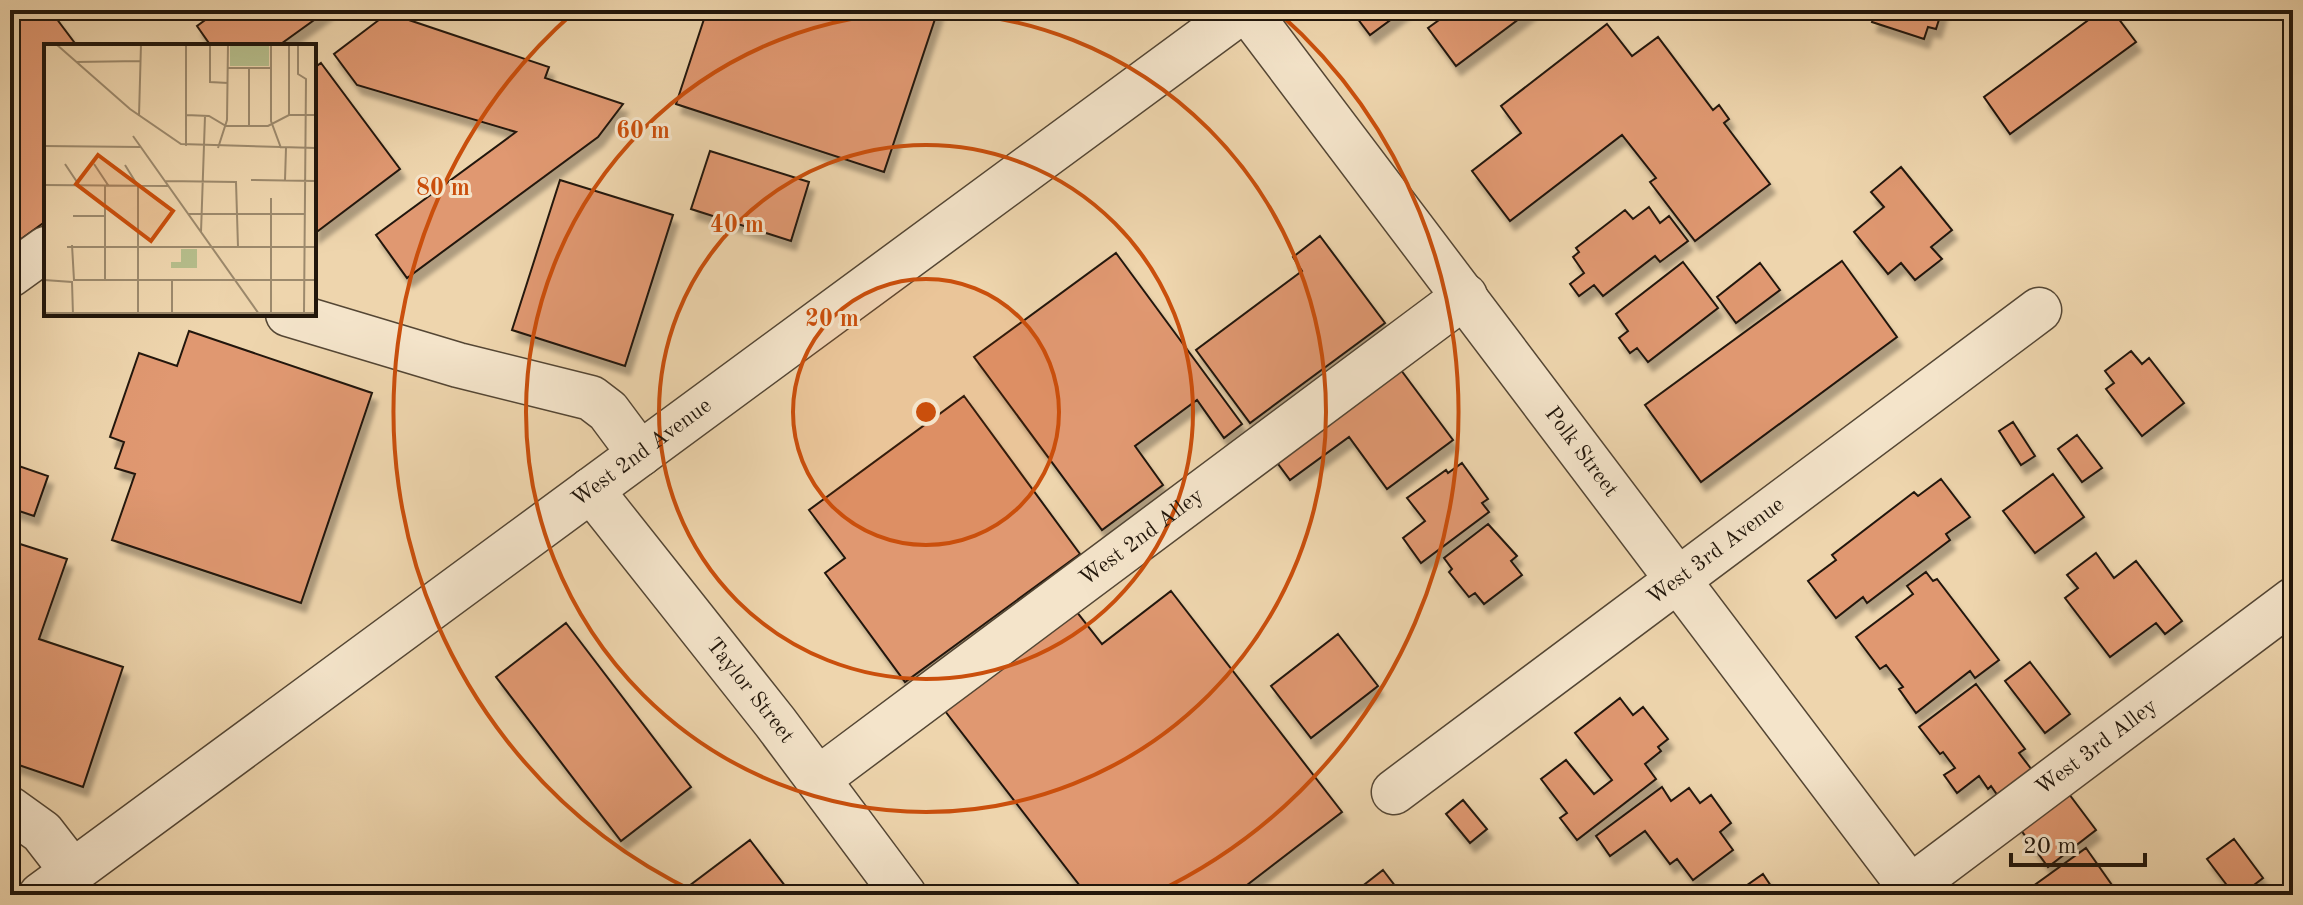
<svg xmlns="http://www.w3.org/2000/svg" width="2303" height="905" viewBox="0 0 2303 905" font-family="'Old Standard TT',serif">
<style>
.building{fill:#e09871;stroke:#21160b;stroke-width:2;filter:url(#shadow)}
.lines{fill:none;stroke-linecap:round;stroke-linejoin:round}
.minor-casing{stroke:#544634;stroke-width:47}
.minor{stroke:#f4e4ca;stroke-width:44}
.ring{fill:none;stroke:#ca4f0c;stroke-width:4}
.labels{text-anchor:middle;dominant-baseline:central;stroke-width:6;stroke-linejoin:round;paint-order:stroke}
.street-label{font-size:22px;fill:#21160b;stroke:#f4e4ca}
.inset-road{fill:none;stroke:#9c896c;stroke-width:2}
.view{fill:#ca4f0c;fill-opacity:0.15;stroke:#ca4f0c;stroke-width:4}
.inset-edge{fill:none;stroke:#21160b;stroke-width:4}
.centre{fill:#ca4f0c;stroke:#f4e4ca;stroke-width:4}
.ring-label{font-size:24px;text-anchor:middle;font-weight:bold;fill:#ca4f0c;stroke:#f4e4ca;stroke-width:6;stroke-linejoin:round;paint-order:stroke}
</style>
<defs>
<filter id="shadow"><feDropShadow dx="5" dy="9" stdDeviation="2" flood-color="#0004"/></filter>
</defs>
<rect width="100%" height="100%" fill="#eed5ad"/>
<filter id="stains"><feTurbulence type="fractalNoise" baseFrequency=".0025" numOctaves="4"/><feColorMatrix values="0 0 0 0 .2 0 0 0 0 .09 0 0 0 0 .02 0 0 0 .5 -.17"/></filter>
<radialGradient id="worn" r=".72"><stop offset=".6" stop-color="#630" stop-opacity="0"/><stop offset="1" stop-color="#630" stop-opacity=".3"/></radialGradient>
<path class="building" d="M 10,10 L 31,10 L 37,18 L 50,10 L 77,46 L 46,46 L 46,221 L 10,247 Z
M 219,10 L 328,10 L 278,46 L 211,46 L 197,26 Z
M 707,10 L 938,10 L 884,172 L 676,104 Z
M 1359,10 L 1404,10 L 1370,35 L 1354,14 Z
M 1453,10 L 1531,10 L 1456,66 L 1428,28 Z
M 1876,10 L 1942,10 L 1936,29 L 1928,27 L 1924,39 L 1872,22 Z
M 2102,10 L 2112,10 L 2136,42 L 2010,134 L 1984,97 Z
M 388,13 L 549,67 L 545,78 L 623,104 L 598,137 L 407,278 L 376,235 L 516,132 L 357,85 L 334,54 Z
M 1607,24 L 1632,56 L 1658,37 L 1713,110 L 1719,105 L 1729,119 L 1724,123 L 1770,184 L 1695,241 L 1650,182 L 1656,178 L 1622,135 L 1510,221 L 1472,171 L 1521,133 L 1501,106 Z
M 321,63 L 400,169 L 314,234 L 314,68 Z
M 710,151 L 809,182 L 791,241 L 691,209 Z
M 1901,167 L 1952,230 L 1931,247 L 1942,259 L 1915,280 L 1901,263 L 1888,274 L 1854,232 L 1884,207 L 1871,192 Z
M 560,180 L 673,215 L 625,366 L 512,330 Z
M 1649,207 L 1660,223 L 1669,216 L 1688,241 L 1660,262 L 1655,256 L 1603,296 L 1594,285 L 1579,296 L 1570,284 L 1584,273 L 1573,257 L 1579,252 L 1576,248 L 1625,210 L 1633,219 Z
M 1320,236 L 1385,323 L 1250,423 L 1196,350 L 1302,271 L 1293,257 Z
M 1116,253 L 1242,424 L 1224,438 L 1197,400 L 1135,446 L 1163,485 L 1102,530 L 974,357 Z
M 1842,261 L 1897,337 L 1701,482 L 1645,405 Z
M 1683,262 L 1718,308 L 1648,362 L 1637,348 L 1630,353 L 1619,338 L 1628,331 L 1616,314 Z
M 1760,263 L 1780,290 L 1736,323 L 1717,297 Z
M 189,331 L 372,393 L 301,603 L 112,540 L 135,474 L 115,468 L 124,442 L 110,437 L 139,353 L 177,366 Z
M 2131,351 L 2142,364 L 2149,358 L 2184,403 L 2142,436 L 2106,389 L 2114,383 L 2105,371 Z
M 1395,362 L 1453,440 L 1387,489 L 1349,437 L 1290,480 L 1270,453 Z
M 964,396 L 1080,554 L 905,682 L 825,573 L 845,558 L 809,510 Z
M 2013,422 L 2035,456 L 2021,465 L 1999,431 Z
M 2077,435 L 2102,468 L 2082,482 L 2058,449 Z
M 10,463 L 48,476 L 34,516 L 10,508 Z
M 1462,463 L 1488,499 L 1482,503 L 1489,512 L 1421,563 L 1403,538 L 1425,521 L 1407,498 L 1446,470 L 1448,473 Z
M 2053,474 L 2084,517 L 2035,553 L 2003,511 Z
M 1941,479 L 1970,517 L 1946,534 L 1950,540 L 1867,603 L 1863,597 L 1836,618 L 1808,581 L 1836,560 L 1832,555 L 1914,492 L 1918,496 Z
M 1488,524 L 1517,556 L 1511,561 L 1522,575 L 1484,604 L 1475,593 L 1469,597 L 1449,572 L 1452,569 L 1444,558 Z
M 20,544 L 67,559 L 39,639 L 123,667 L 83,787 L 10,762 L 10,575 Z
M 2096,553 L 2114,578 L 2136,561 L 2182,621 L 2165,634 L 2156,623 L 2110,657 L 2065,598 L 2078,588 L 2067,575 Z
M 1926,572 L 1933,581 L 1937,579 L 1999,660 L 1975,678 L 1970,671 L 1916,713 L 1899,689 L 1903,687 L 1886,665 L 1880,669 L 1856,637 L 1913,594 L 1907,586 Z
M 1171,591 L 1342,812 L 1234,895 L 1087,895 L 945,711 L 1076,611 L 1102,644 Z
M 566,623 L 691,787 L 621,841 L 496,677 Z
M 1338,634 L 1378,686 L 1311,738 L 1271,686 Z
M 2030,662 L 2070,714 L 2045,733 L 2005,681 Z
M 1976,684 L 2025,749 L 2019,753 L 2032,770 L 1998,796 L 1991,786 L 1988,789 L 1979,776 L 1957,793 L 1944,775 L 1955,768 L 1943,752 L 1940,754 L 1919,727 Z
M 1620,698 L 1633,715 L 1643,707 L 1668,739 L 1658,747 L 1661,751 L 1645,764 L 1656,779 L 1577,840 L 1560,818 L 1567,813 L 1541,779 L 1566,760 L 1594,794 L 1612,780 L 1575,733 Z
M 2063,786 L 2096,830 L 2048,867 L 2015,822 Z
M 1662,787 L 1671,801 L 1689,788 L 1700,803 L 1711,795 L 1731,823 L 1720,832 L 1733,850 L 1693,880 L 1677,859 L 1670,864 L 1645,831 L 1610,856 L 1596,836 Z
M 1463,800 L 1487,829 L 1470,843 L 1446,814 Z
M 2234,839 L 2263,878 L 2241,895 L 2220,895 L 2229,888 L 2207,859 Z
M 750,840 L 792,895 L 677,895 Z
M 2086,848 L 2119,895 L 2033,895 L 2029,889 Z
M 1383,870 L 1402,895 L 1351,895 Z
M 1763,874 L 1777,895 L 1733,895 Z"/>
<g class="lines">
<defs>
<g id="minor">
<path id="s1" d="M 1247,10 L 1916,895"/>
<path d="M 10,275 L 46,249"/>
<path d="M 288,314 L 458,365 L 591,398 L 608,411 L 640,454"/>
<path id="s2" d="M 591,490 L 775,722 L 904,895"/>
<path id="s3" d="M 818,779 L 1465,296"/>
<path id="s4" d="M 1394,792 L 2039,310"/>
<path d="M 10,809 L 42,832 L 73,872"/>
<path id="s5" d="M 41,895 L 1243,10"/>
<path id="s6" d="M 1900,895 L 2293,600"/>
</g>
</defs>
<use href="#minor" class="minor-casing"/>
<use href="#minor" class="minor"/>
</g>
<circle cx="926" cy="412" r="133" fill="#ca4f0c" fill-opacity=".12"/>
<g class="ring">
<circle cx="926" cy="412" r="133"/>
<circle cx="926" cy="412" r="267"/>
<circle cx="926" cy="412" r="400"/>
<path d="M697 893A533 533 0 0 1 573 13M1279 13A533 533 0 0 1 1155 893"/>
</g>
<g class="labels">
<g class="street-label">
<text stroke="none"><textPath href="#s1" startOffset="554">Polk Street</textPath></text>
<text stroke="none"><textPath href="#s5" startOffset="746">West 2nd Avenue</textPath></text>
<text stroke="none"><textPath href="#s3" startOffset="404">West 2nd Alley</textPath></text>
<text stroke="none"><textPath href="#s4" startOffset="402">West 3rd Avenue</textPath></text>
<text stroke="none"><textPath href="#s2" startOffset="256">Taylor Street</textPath></text>
<text stroke="none"><textPath href="#s6" startOffset="246">West 3rd Alley</textPath></text>
</g>
</g>
<g transform="translate(44 44)">
<rect width="272" height="272" fill="#eed5ad"/>
<path d="M 186,0 L 225,0 L 225,22 L 186,22 ZM 137,205 L 153,205 L 153,224 L 127,224 L 127,218 L 137,218 Z" fill="#b6be8c"/>
<path class="inset-road" d="M 12,0 L 86,65 L 137,100 L 272,104M 166,0 L 166,38 L 184,39M 227,0 L 227,77 L 237,104M 245,0 L 245,71M 254,0 L 254,30 L 262,35 L 260,268M 32,18 L 97,17M 184,24 L 227,24M 142,71 L 165,72 L 182,82 L 224,82 L 245,71 L 272,71M 95,72 L 97,0M 205,82 L 205,24M 89,92 L 215,270M 0,102 L 96,103M 142,102 L 142,0M 174,104 L 183,76 L 184,0M 21,120 L 35,141M 50,120 L 64,141M 81,121 L 94,142 L 94,271M 207,136 L 272,137M 241,136 L 242,104M 121,137 L 192,138 L 194,203M 0,141 L 124,142M 144,170 L 261,170M 29,172 L 61,172M 157,188 L 161,72M 28,201 L 30,236 L 272,236M 23,203 L 272,203M 0,236 L 28,238 L 29,271M 61,236 L 61,141M 128,236 L 128,270M 0,269 L 272,269M 227,271 L 227,154"/>
<path class="view" d="M 54,111 L 129,167 L 107,197 L 32,140 Z"/>
<rect width="272" height="272" class="inset-edge"/>
</g>
<circle cx="926" cy="412" r="12" class="centre"/>
<g class="ring-label">
<text x="643" y="138">60 m</text>
<text x="443" y="195">80 m</text>
<text x="737" y="232">40 m</text>
<text x="832" y="326">20 m</text>
</g>
<rect width="2303" height="905" fill="none" stroke="#eed5ad" stroke-width="40"/>
<rect x="12" y="12" width="2279" height="881" fill="none" stroke="#21160b" stroke-width="4"/>
<rect x="20" y="20" width="2263" height="865" fill="none" stroke="#21160b" stroke-width="2"/>
<path d="M2011 853v12h134v-12" fill="none" stroke="#21160b" stroke-width="4"/>
<text x="2023" y="853" font-size="24" fill="#21160b" stroke="#f4e4ca" stroke-width="6" paint-order="stroke">20 m</text>
<rect width="100%" height="100%" filter="url(#stains)"/>
<rect width="100%" height="100%" fill="url(#worn)"/>
</svg>
